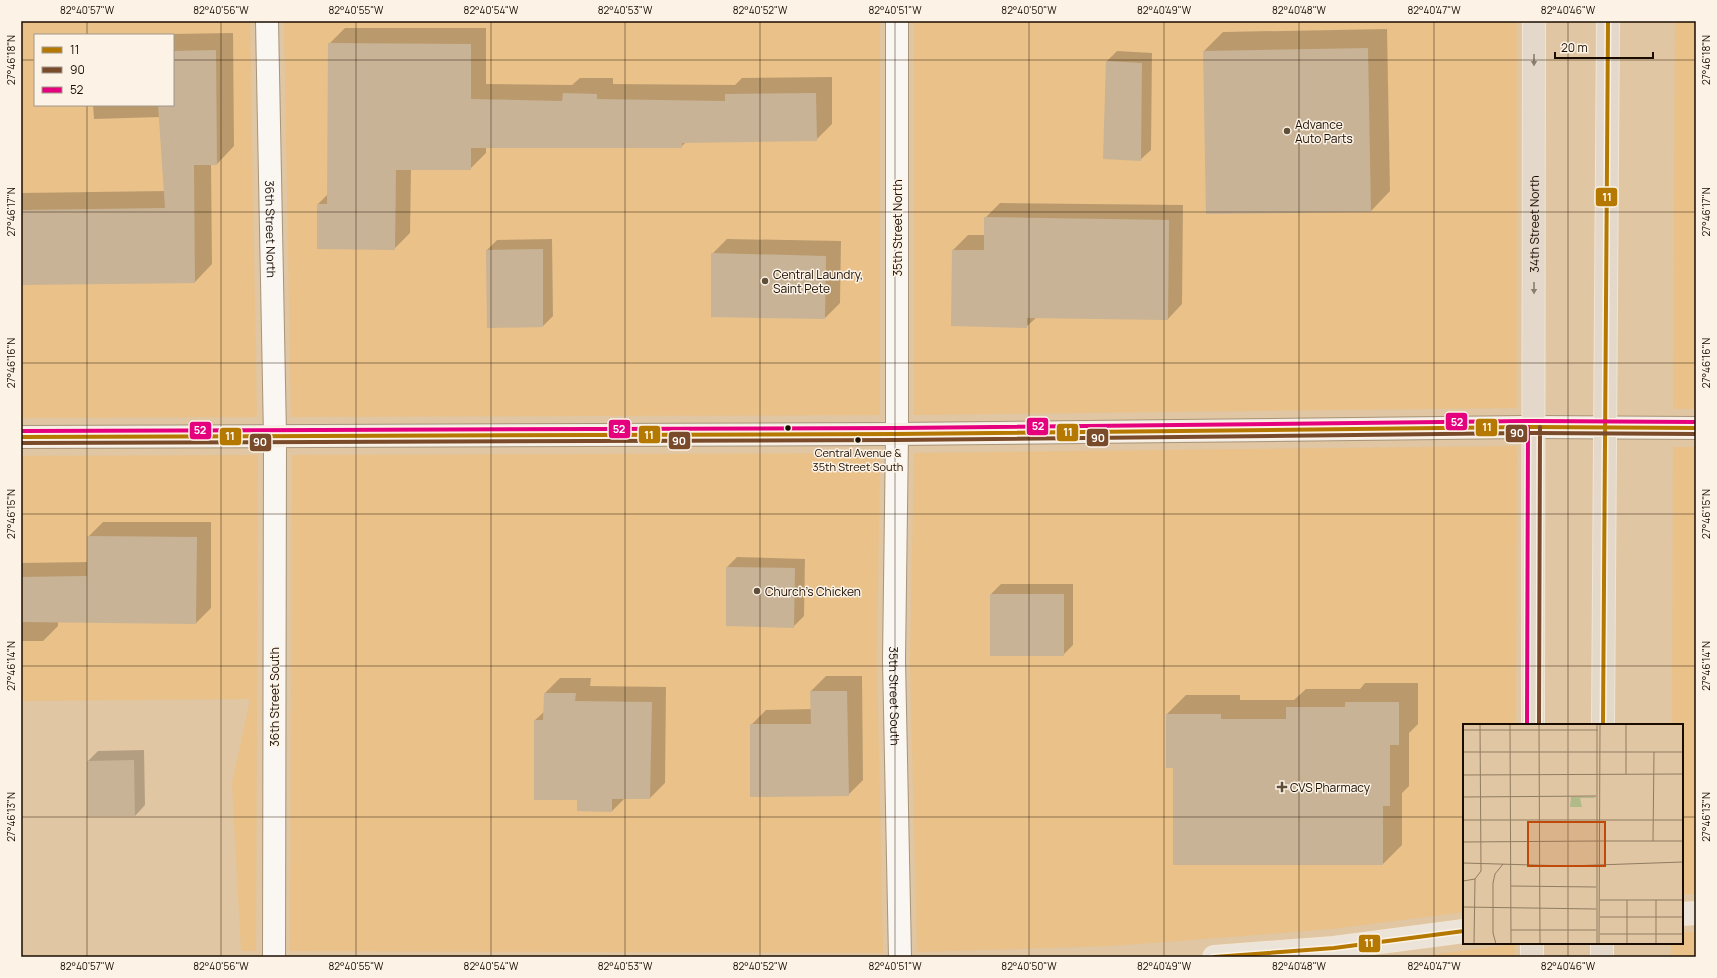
<svg xmlns="http://www.w3.org/2000/svg" width="1717" height="978" viewBox="0 0 1717 978" font-family="Manrope,sans-serif">
<style>
.built{fill:#e9c189;fill-rule:evenodd}
.shadow{fill:#0003}
.building{fill:#c8b396}
.lines{fill:none;stroke-linecap:round;stroke-linejoin:round}
.street-casing{stroke:#a89478;stroke-width:24}
.secondary-casing{stroke:#a89478;stroke-width:24}
.primary-casing{stroke:#f1e5d5;stroke-width:24}
.highway-casing{stroke:#f1e5d5;stroke-width:24}
.street{stroke:#faf6f1;stroke-width:22}
.secondary{stroke:#f3ede5;stroke-width:22}
.primary{stroke:#ece4d8;stroke-width:22}
.highway{stroke:#e3d8c9;stroke-width:22}
.bus-1-casing{stroke:#fcf3e6;stroke-width:7}
.bus-2-casing{stroke:#fcf3e6;stroke-width:7}
.bus-3-casing{stroke:#fcf3e6;stroke-width:7}
.bus-1{stroke:#b57800;stroke-width:4}
.bus-2{stroke:#7a4b2a;stroke-width:4}
.bus-3{stroke:#e5007d;stroke-width:4}
.oneway{fill:#897d6f}
.ticks{fill:none;stroke:#1a0d00;stroke-width:1;stroke-opacity:0.45}
.poi-dot{fill:#5f4e39;stroke:#fcf3e6;stroke-width:1.5}
.bus-dot{fill:#1a0d00;stroke:#fcf3e6;stroke-width:1.5}
.labels{text-anchor:middle;dominant-baseline:central;stroke-width:3;stroke-linejoin:round;paint-order:stroke}
.bus-label{font-size:11px;fill:#1a0d00;stroke:#fcf3e6}
.poi-label{font-size:12px;fill:#1a0d00;stroke:#fcf3e6;text-anchor:start}
.street-label{font-size:12px;fill:#1a0d00;stroke:#fcf3e6}
.inset-road{fill:none;stroke:#917c61;stroke-width:1}
.view{fill:#bf4a0a;fill-opacity:0.15;stroke:#bf4a0a;stroke-width:2}
.inset-edge{fill:none;stroke:#1a0d00;stroke-width:2}
.line-badge{stroke:#fcf3e6;stroke-width:1.5}
.badge-label{font-size:11px;text-anchor:middle;font-weight:bold;fill:#fff}
.neatline{fill:none;stroke:#1a0d00;stroke-width:1.5}
.ticks-label{font-size:10px;text-anchor:middle;fill:#1a0d00}
</style>
<rect width="100%" height="100%" fill="#e0c6a2"/>
<path class="built" d="M 21,21 L 250,21 L 257,417 L 21,418 ZM 35,35 L 173,35 L 173,105 L 35,105 Z
M 284,21 L 880,21 L 880,415 L 291,417 Z
M 914,21 L 1517,21 L 1517,408 L 914,415 Z
M 1675,21 L 1696,21 L 1696,409 L 1673,409 Z
M 1517,446 L 1516,725 L 1464,725 L 1464,912 L 1332,929 L 1112,946 L 917,952 L 910,660 L 914,453 Z
M 1673,447 L 1696,447 L 1696,894 L 1682,894 L 1682,725 L 1672,725 Z
M 880,453 L 877,660 L 883,953 L 290,951 L 292,455 Z
M 258,455 L 256,951 L 241,951 L 232,784 L 250,699 L 21,701 L 21,456 Z
M 1682,932 L 1696,932 L 1696,957 L 1671,957 L 1671,943 L 1682,943 Z
M 1515,944 L 1515,957 L 1414,957 Z"/>
<path class="shadow" d="M 345,28 L 486,28 L 486,84 L 572,85 L 580,78 L 613,78 L 613,84 L 735,85 L 742,78 L 832,77 L 832,124 L 816,140 L 686,142 L 681,147 L 486,147 L 486,153 L 470,169 L 411,169 L 410,233 L 394,249 L 318,204 L 328,194 L 329,44 Z
M 1387,29 L 1390,191 L 1371,211 L 1204,51 L 1223,32 Z
M 233,33 L 234,146 L 217,164 L 211,164 L 212,264 L 195,282 L 21,284 L 21,193 L 165,191 L 160,117 L 94,119 L 93,105 L 173,105 L 173,35 L 110,35 Z
M 1117,51 L 1152,53 L 1151,150 L 1140,160 L 1107,61 Z
M 1000,203 L 1183,205 L 1182,304 L 1168,319 L 1037,317 L 1026,327 L 953,250 L 968,235 L 985,235 L 985,218 Z
M 552,239 L 553,316 L 543,326 L 488,327 L 487,250 L 497,240 Z
M 727,239 L 841,241 L 840,303 L 825,318 L 712,254 Z
M 103,522 L 211,522 L 211,608 L 196,623 L 58,621 L 58,626 L 43,641 L 21,641 L 21,563 L 88,562 L 88,537 Z
M 737,557 L 805,559 L 804,616 L 794,626 L 727,567 Z
M 1001,584 L 1073,584 L 1073,645 L 1063,655 L 991,594 Z
M 826,676 L 862,676 L 863,780 L 848,795 L 751,725 L 766,710 L 812,709 L 811,691 Z
M 560,678 L 591,678 L 590,686 L 666,687 L 665,783 L 650,798 L 625,798 L 612,811 L 578,799 L 535,720 L 545,711 L 545,693 Z
M 1365,683 L 1418,683 L 1418,724 L 1409,733 L 1409,786 L 1402,793 L 1402,845 L 1383,864 L 1174,767 L 1167,714 L 1186,695 L 1240,695 L 1240,700 L 1294,700 L 1306,689 L 1360,689 Z
M 144,750 L 145,805 L 135,816 L 88,761 L 98,751 Z"/>
<path class="building" d="M 328,43 L 471,44 L 471,99 L 562,101 L 563,93 L 597,94 L 597,99 L 725,101 L 725,94 L 816,93 L 817,141 L 682,143 L 682,148 L 471,148 L 471,170 L 396,170 L 395,250 L 317,249 L 317,204 L 327,204 Z
M 1368,48 L 1371,212 L 1206,214 L 1203,51 Z
M 216,50 L 217,165 L 194,165 L 195,283 L 21,285 L 21,210 L 165,208 L 158,105 L 173,105 L 173,51 Z
M 1106,61 L 1142,63 L 1141,161 L 1103,159 Z
M 984,217 L 1169,220 L 1168,320 L 1027,318 L 1027,328 L 951,326 L 952,250 L 984,250 Z
M 543,249 L 543,327 L 487,328 L 486,250 Z
M 711,253 L 826,256 L 825,319 L 711,317 Z
M 87,536 L 197,537 L 196,624 L 21,622 L 21,577 L 87,576 Z
M 726,567 L 795,568 L 794,628 L 726,626 Z
M 990,594 L 1064,594 L 1064,656 L 990,656 Z
M 810,691 L 847,691 L 849,796 L 750,797 L 750,724 L 811,724 Z
M 544,693 L 576,693 L 575,701 L 652,702 L 650,799 L 612,799 L 612,812 L 577,811 L 577,800 L 534,800 L 534,720 L 543,720 Z
M 1345,702 L 1399,702 L 1399,745 L 1390,745 L 1390,806 L 1383,806 L 1383,865 L 1173,865 L 1173,768 L 1166,768 L 1166,714 L 1221,714 L 1221,719 L 1286,719 L 1286,707 L 1345,707 Z
M 134,760 L 135,816 L 87,816 L 87,761 Z"/>
<g class="lines">
<defs>
<g id="street">
<path id="s1" d="M 267,21 L 275,436 L 274,957"/>
<path id="s2" d="M 897,21 L 897,434 L 894,660 L 900,957"/>
</g>
<path id="secondary" d="M 21,437 L 897,434 L 1534,427 L 1696,428"/>
<path id="primary" d="M 1682,914 L 1696,913
M 1214,957 L 1334,948 L 1464,931"/>
<g id="highway">
<path id="s3" d="M 1533,725 L 1534,21"/>
<path d="M 1603,725 L 1608,21"/>
<path d="M 1532,943 L 1532,957"/>
<path d="M 1602,943 L 1602,957"/>
</g>
</defs>
<use href="#street" class="street-casing"/>
<use href="#secondary" class="secondary-casing"/>
<use href="#primary" class="primary-casing"/>
<use href="#highway" class="highway-casing"/>
<use href="#street" class="street"/>
<use href="#secondary" class="secondary"/>
<use href="#primary" class="primary"/>
<use href="#highway" class="highway"/>
<defs>
<path id="bus-1" d="M 21,437 L 897,434 L 1534,427 L 1696,428
M 1603,725 L 1608,21
M 1214,957 L 1334,948 L 1464,931"/>
<path id="bus-2" d="M 21,443 L 897,440 L 1534,433 L 1696,434
M 1539,725 L 1540,427"/>
<path id="bus-3" d="M 21,431 L 897,428 L 1534,421 L 1696,422
M 1527,725 L 1528,427"/>
</defs>
<use href="#bus-1" class="bus-1-casing"/>
<use href="#bus-2" class="bus-2-casing"/>
<use href="#bus-3" class="bus-3-casing"/>
<use href="#bus-1" class="bus-1"/>
<use href="#bus-2" class="bus-2"/>
<use href="#bus-3" class="bus-3"/>
</g>
<defs><path id="oneway-solid" d="M-6-.8H1V-3.2L6.5 0L1 3.2V.8H-6Z"/></defs>
<g class="oneway">
<use href="#oneway-solid" transform="translate(1534 60) rotate(90)"/>
<use href="#oneway-solid" transform="translate(1534 288) rotate(90)"/>
</g>
<path class="ticks" d="M 87,21 L 87,35M 221,21 L 221,957M 356,21 L 356,957M 491,21 L 491,957M 625,21 L 625,957M 760,21 L 760,957M 895,21 L 895,957M 1029,21 L 1029,957M 1164,21 L 1164,957M 1299,21 L 1299,957M 1434,21 L 1434,957M 1568,21 L 1568,725M 21,60 L 35,60M 173,60 L 1696,60M 87,105 L 87,957M 21,212 L 1696,212M 21,363 L 1696,363M 21,514 L 1696,514M 21,666 L 1696,666M 21,817 L 1464,817M 1682,817 L 1696,817M 1568,943 L 1568,957"/>
<g class="poi-dot">
<circle cx="1287" cy="131" r="4"/>
<circle cx="765" cy="281" r="4"/>
<circle cx="757" cy="591" r="4"/>
<path d="M1280 781h4v4h4v4h-4v4h-4v-4h-4v-4h4z"/>
</g>
<g class="bus-dot">
<circle cx="788" cy="428" r="3.5"/>
<circle cx="858" cy="440" r="3.5"/>
</g>
<g class="labels">
<g class="bus-label">
<text x="858" y="452">Central Avenue &amp;<tspan x="858" dy="14">35th Street South</tspan></text>
</g>
<g class="poi-label">
<text x="1295" y="124">Advance<tspan x="1295" dy="14">Auto Parts</tspan></text>
<text x="773" y="274">Central Laundry,<tspan x="773" dy="14">Saint Pete</tspan></text>
<text x="765" y="591">Church's Chicken</text>
<text x="1290" y="787">CVS Pharmacy</text>
</g>
<g class="street-label">
<text stroke="none"><textPath href="#s3" startOffset="501">34th Street North</textPath></text>
<text transform="translate(897 228) rotate(-90)">35th Street North</text>
<text stroke="none"><textPath href="#s1" startOffset="208">36th Street North</textPath></text>
<text stroke="none"><textPath href="#s2" startOffset="675">35th Street South</textPath></text>
<text transform="translate(274 697) rotate(-90)">36th Street South</text>
</g>
</g>
<g transform="translate(1463 724)">
<rect width="220" height="220" fill="#e0c6a2"/>
<path d="M 108,73 L 132,73 L 132,74 L 117,74 L 119,83 L 107,83 Z" fill="#b1bb8a"/>
<path class="inset-road" d="M 47,0 L 48,220M 76,0 L 77,220M 105,0 L 105,220M 0,6 L 135,6M 0,28 L 220,28M 163,50 L 163,0M 0,51 L 220,50M 0,73 L 133,72M 0,96 L 220,96M 137,117 L 220,117M 190,117 L 191,28M 0,118 L 136,117M 0,139 L 105,142 L 220,138M 0,157 L 12,155M 48,162 L 133,163M 137,176 L 220,176M 164,176 L 164,220M 193,176 L 193,220M 0,183 L 133,185M 137,193 L 220,193M 48,206 L 133,206M 137,210 L 220,210M 11,220 L 12,155 L 18,147 L 17,0M 33,220 L 30,209 L 30,159 L 32,150 L 40,140M 134,220 L 134,0M 136,220 L 137,0"/>
<path class="view" d="M 65,98 L 142,98 L 142,142 L 65,142 Z"/>
<rect width="220" height="220" class="inset-edge"/>
</g>
<g class="line-badge">
<rect x="1595" y="187" width="23" height="20" rx="4" fill="#b57800"/>
<rect x="1445" y="412" width="23" height="19" rx="4" fill="#e5007d"/>
<rect x="1026" y="417" width="23" height="19" rx="4" fill="#e5007d"/>
<rect x="1475" y="418" width="23" height="19" rx="4" fill="#b57800"/>
<rect x="608" y="419" width="23" height="20" rx="4" fill="#e5007d"/>
<rect x="189" y="421" width="23" height="19" rx="4" fill="#e5007d"/>
<rect x="1056" y="423" width="23" height="19" rx="4" fill="#b57800"/>
<rect x="1505" y="424" width="23" height="19" rx="4" fill="#7a4b2a"/>
<rect x="638" y="425" width="23" height="19" rx="4" fill="#b57800"/>
<rect x="219" y="427" width="23" height="19" rx="4" fill="#b57800"/>
<rect x="1086" y="428" width="23" height="19" rx="4" fill="#7a4b2a"/>
<rect x="668" y="431" width="23" height="19" rx="4" fill="#7a4b2a"/>
<rect x="249" y="433" width="23" height="19" rx="4" fill="#7a4b2a"/>
<rect x="1358" y="934" width="23" height="19" rx="4" fill="#b57800"/>
</g>
<g class="badge-label">
<text x="1607" y="201">11</text>
<text x="1457" y="426">52</text>
<text x="1038" y="430">52</text>
<text x="1487" y="431">11</text>
<text x="619" y="433">52</text>
<text x="200" y="434">52</text>
<text x="1068" y="436">11</text>
<text x="1517" y="437">90</text>
<text x="649" y="439">11</text>
<text x="230" y="440">11</text>
<text x="1098" y="442">90</text>
<text x="679" y="445">90</text>
<text x="260" y="446">90</text>
<text x="1369" y="947">11</text>
</g>
<rect width="1717" height="978" fill="none" stroke="#fcf3e6" stroke-width="44"/>
<rect x="34" y="34" width="140" height="72" fill="#fcf3e6" stroke="#a2978a"/>
<rect x="42" y="47" width="20" height="6" fill="#b57800" stroke="#a2978a"/>
<text x="70" y="54" font-size="12" fill="#1a0d00">11</text>
<rect x="42" y="67" width="20" height="6" fill="#7a4b2a" stroke="#a2978a"/>
<text x="70" y="74" font-size="12" fill="#1a0d00">90</text>
<rect x="42" y="87" width="20" height="6" fill="#e5007d" stroke="#a2978a"/>
<text x="70" y="94" font-size="12" fill="#1a0d00">52</text>
<path d="M1555 52v6h98v-6" fill="none" stroke="#1a0d00" stroke-width="2"/>
<text x="1561" y="52" font-size="12" fill="#1a0d00" stroke="#fcf3e6" stroke-width="3" paint-order="stroke">20 m</text>
<rect x="22" y="22" width="1673" height="934" class="neatline"/>
<g class="ticks-label">
<text x="87" y="14">82°40'57"W</text>
<text x="221" y="14">82°40'56"W</text>
<text x="356" y="14">82°40'55"W</text>
<text x="491" y="14">82°40'54"W</text>
<text x="625" y="14">82°40'53"W</text>
<text x="760" y="14">82°40'52"W</text>
<text x="895" y="14">82°40'51"W</text>
<text x="1029" y="14">82°40'50"W</text>
<text x="1164" y="14">82°40'49"W</text>
<text x="1299" y="14">82°40'48"W</text>
<text x="1434" y="14">82°40'47"W</text>
<text x="1568" y="14">82°40'46"W</text>
<text transform="translate(11 60) rotate(-90)" y="4">27°46'18"N</text>
<text transform="translate(1706 60) rotate(-90)" y="4">27°46'18"N</text>
<text transform="translate(11 212) rotate(-90)" y="4">27°46'17"N</text>
<text transform="translate(1706 212) rotate(-90)" y="4">27°46'17"N</text>
<text transform="translate(11 363) rotate(-90)" y="4">27°46'16"N</text>
<text transform="translate(1706 363) rotate(-90)" y="4">27°46'16"N</text>
<text transform="translate(11 514) rotate(-90)" y="4">27°46'15"N</text>
<text transform="translate(1706 514) rotate(-90)" y="4">27°46'15"N</text>
<text transform="translate(11 666) rotate(-90)" y="4">27°46'14"N</text>
<text transform="translate(1706 666) rotate(-90)" y="4">27°46'14"N</text>
<text transform="translate(11 817) rotate(-90)" y="4">27°46'13"N</text>
<text transform="translate(1706 817) rotate(-90)" y="4">27°46'13"N</text>
<text x="87" y="970">82°40'57"W</text>
<text x="221" y="970">82°40'56"W</text>
<text x="356" y="970">82°40'55"W</text>
<text x="491" y="970">82°40'54"W</text>
<text x="625" y="970">82°40'53"W</text>
<text x="760" y="970">82°40'52"W</text>
<text x="895" y="970">82°40'51"W</text>
<text x="1029" y="970">82°40'50"W</text>
<text x="1164" y="970">82°40'49"W</text>
<text x="1299" y="970">82°40'48"W</text>
<text x="1434" y="970">82°40'47"W</text>
<text x="1568" y="970">82°40'46"W</text>
</g>
</svg>
